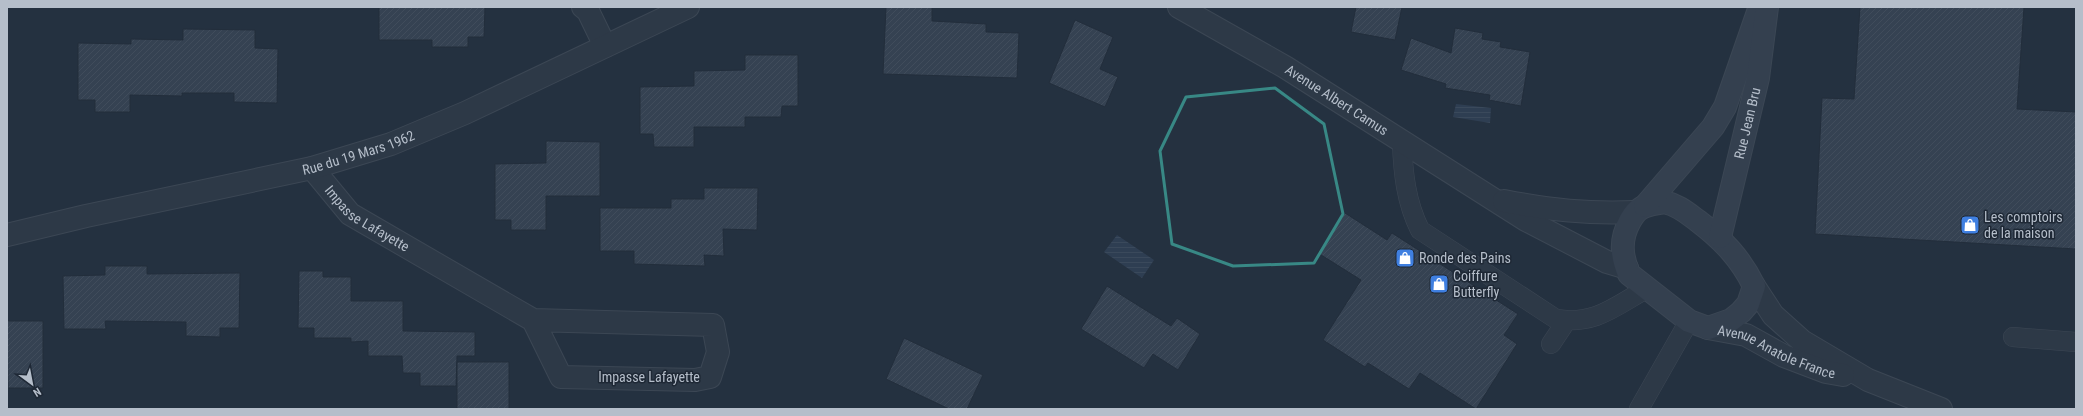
<svg xmlns="http://www.w3.org/2000/svg" width="2083" height="416" viewBox="0 0 2083 416" font-family="'Roboto Condensed',sans-serif">
<style>
.water{fill:url(#water-rules)}
.building{fill:url(#building-hatch);stroke:#202a37}
.lines{fill:none;stroke-linecap:round;stroke-linejoin:round}
.lane-casing{stroke:#57616d;stroke-width:20}
.street-casing{stroke:#57616d;stroke-width:24}
.secondary-casing{stroke:#57616d;stroke-width:24}
.lane{stroke:#394350;stroke-width:19}
.street{stroke:#394350;stroke-width:22}
.secondary{stroke:#475263;stroke-width:22}
.marked{fill:none;stroke:#388885;stroke-width:3;stroke-linejoin:round}
.labels{text-anchor:middle;dominant-baseline:central;stroke-width:3;stroke-linejoin:round;paint-order:stroke}
.street-label{font-size:14px;fill:#b5beca;stroke:#1e2835}
.poi-label{font-size:14px;fill:#b5beca;stroke:#1e2835;text-anchor:start}
</style>
<defs>
<pattern id="water-rules" width="6" height="5" patternUnits="userSpaceOnUse"><rect width="6" height="5" fill="#3a4e69"/><path d="M0 2.5h6" fill="none" stroke="#54667d"/></pattern>
<pattern id="building-hatch" width="6" height="6" patternUnits="userSpaceOnUse"><rect width="6" height="6" fill="#4b5869"/><path d="M-1 1l2-2M0 6l6-6M5 7l2-2" fill="none" stroke="#636e7d"/></pattern>
</defs>
<rect width="100%" height="100%" fill="#253140"/>
<path class="water" d="M 1456,104 L 1491,108 L 1490,123 L 1453,117 Z
M 1117,235 L 1154,260 L 1142,278 L 1104,252 Z"/>
<path class="building" d="M 379,7 L 485,7 L 484,37 L 468,37 L 468,47 L 432,47 L 432,40 L 379,40 Z
M 886,7 L 932,7 L 932,21 L 986,24 L 986,32 L 1019,33 L 1017,78 L 883,74 Z
M 1356,7 L 1402,7 L 1395,40 L 1351,32 Z
M 1860,7 L 2024,7 L 2017,109 L 2076,112 L 2076,249 L 1815,234 L 1822,98 L 1854,99 Z
M 1075,20 L 1113,37 L 1100,69 L 1118,77 L 1105,107 L 1049,83 Z
M 1455,28 L 1483,33 L 1482,39 L 1501,42 L 1500,47 L 1530,52 L 1521,106 L 1489,100 L 1490,95 L 1445,88 L 1446,84 L 1401,70 L 1411,38 L 1451,53 Z
M 183,29 L 255,30 L 255,48 L 278,49 L 277,103 L 234,102 L 234,93 L 182,93 L 182,96 L 130,95 L 130,112 L 95,112 L 95,100 L 78,100 L 78,43 L 131,44 L 131,39 L 183,40 Z
M 745,55 L 798,55 L 798,106 L 782,106 L 781,117 L 745,117 L 745,127 L 694,127 L 694,147 L 654,147 L 653,134 L 640,134 L 640,87 L 694,86 L 694,71 L 745,70 Z
M 546,141 L 600,142 L 600,196 L 546,196 L 546,230 L 511,230 L 511,220 L 495,220 L 495,164 L 546,163 Z
M 704,188 L 758,188 L 757,230 L 723,229 L 724,256 L 704,255 L 705,266 L 634,264 L 634,251 L 600,251 L 600,208 L 671,208 L 671,199 L 704,199 Z
M 1345,213 L 1387,240 L 1392,233 L 1518,314 L 1504,335 L 1517,344 L 1476,409 L 1420,373 L 1409,389 L 1368,363 L 1365,367 L 1323,340 L 1361,280 L 1318,253 Z
M 105,266 L 147,266 L 147,274 L 240,273 L 239,328 L 220,328 L 220,337 L 186,336 L 186,322 L 105,321 L 106,329 L 64,329 L 63,276 L 105,275 Z
M 299,271 L 323,271 L 323,277 L 351,277 L 351,301 L 403,301 L 403,331 L 475,332 L 475,356 L 457,356 L 456,386 L 420,386 L 420,373 L 403,373 L 402,356 L 368,356 L 368,341 L 351,342 L 351,338 L 314,338 L 314,328 L 298,328 Z
M 1107,286 L 1171,326 L 1177,318 L 1200,334 L 1178,370 L 1153,354 L 1144,368 L 1081,329 Z
M 7,321 L 43,321 L 43,388 L 8,388 Z
M 904,338 L 983,375 L 967,409 L 949,409 L 886,379 Z
M 457,362 L 509,362 L 509,409 L 457,409 Z"/>
<g class="lines">
<defs>
<path id="lane" d="M 1402,142 C 1403,173 1406,202 1420,230 L 1556,319 C 1595,325 1614,307 1646,289
M 2013,337 L 2076,342
M 1551,344 L 1567,320
M 1639,409 L 1689,321"/>
<g id="street">
<path d="M 583,7 L 588,11 L 605,46"/>
<path id="s1" d="M 1179,7 L 1285,67 L 1526,220 L 1607,262 L 1627,268"/>
<path id="s2" d="M 312,168 L 350,214 L 533,320 L 713,325 L 718,352 L 710,377 L 695,380 L 561,377 L 533,320"/>
<path d="M 1504,201 C 1550,210 1588,214 1635,212"/>
<path id="s3" d="M 7,235 L 86,216 L 312,168 L 391,144 L 465,113 L 688,7"/>
<path d="M 1754,286 L 1773,315 L 1802,341 L 1868,380 L 1941,409"/>
<path id="s4" d="M 1708,328 L 1746,335 L 1784,356 L 1826,372 L 1843,375"/>
</g>
<g id="secondary">
<path d="M 1664,202 C 1678,205 1687,213 1698,221 C 1723,240 1741,259 1754,286 L 1748,304 L 1741,312 L 1731,320 L 1708,328 L 1689,321 L 1629,274 C 1621,255 1620,239 1630,221 C 1633,216 1635,212 1640,209 C 1647,204 1656,204 1664,202 Z"/>
<path d="M 1645,206 L 1713,127 L 1725,107 L 1758,12"/>
<path id="s5" d="M 1720,237 L 1758,78 L 1767,7"/>
</g>
</defs>
<use href="#lane" class="lane-casing"/>
<use href="#street" class="street-casing"/>
<use href="#secondary" class="secondary-casing"/>
<use href="#lane" class="lane"/>
<use href="#street" class="street"/>
<use href="#secondary" class="secondary"/>
</g>
<path d="M0 0H2083V416H0ZM 1275,88 L 1324,124 L 1343,214 L 1314,263 L 1233,266 L 1172,244 L 1160,151 L 1186,97 Z" fill="#253140" fill-opacity=".55" fill-rule="evenodd"/>
<path class="marked" d="M 1275,88 L 1324,124 L 1343,214 L 1314,263 L 1233,266 L 1172,244 L 1160,151 L 1186,97 Z"/>
<defs>
<symbol id="shop-square" viewBox="-11 -11 22 22"><rect x="-9" y="-9" width="18" height="18" rx="4" fill="#3f7fe0" stroke="#1e2835"/><path d="M-5-2.5h2.3a2.7 3.5 0 0 1 5.4 0H5L5.5 6h-11ZM-1.5-2.5h3a1.5 2.3 0 0 0-3 0Z" fill="#fff"/></symbol>
</defs>
<g fill-rule="evenodd">
<use href="#shop-square" x="1959" y="214" width="22" height="22"/>
<use href="#shop-square" x="1394" y="247" width="22" height="22"/>
<use href="#shop-square" x="1428" y="273" width="22" height="22"/>
</g>
<g class="labels">
<g class="street-label">
<text stroke="none"><textPath href="#s1" startOffset="183">Avenue Albert Camus</textPath></text>
<text stroke="none"><textPath href="#s5" startOffset="117">Rue Jean Bru</textPath></text>
<text stroke="none"><textPath href="#s3" startOffset="361">Rue du 19 Mars 1962</textPath></text>
<text stroke="none"><textPath href="#s2" startOffset="76">Impasse Lafayette</textPath></text>
<text stroke="none"><textPath href="#s4" startOffset="73">Avenue Anatole France</textPath></text>
<text x="649" y="377">Impasse Lafayette</text>
</g>
<g class="poi-label">
<text x="1984" y="217">Les comptoirs<tspan x="1984" dy="16">de la maison</tspan></text>
<text x="1419" y="258">Ronde des Pains</text>
<text x="1453" y="276">Coiffure<tspan x="1453" dy="16">Butterfly</tspan></text>
</g>
</g>
<rect width="2083" height="416" fill="none" stroke="#b5beca" stroke-width="16"/>
<g transform="translate(32 384) rotate(148)" stroke="#1e2835" stroke-width="3" paint-order="stroke">
<path d="M0-3L7 15L0 10L-7 15Z" fill="#b5beca"/>
<text y="-6" font-size="11" font-weight="bold" text-anchor="middle" fill="#b5beca">N</text>
</g>
</svg>
